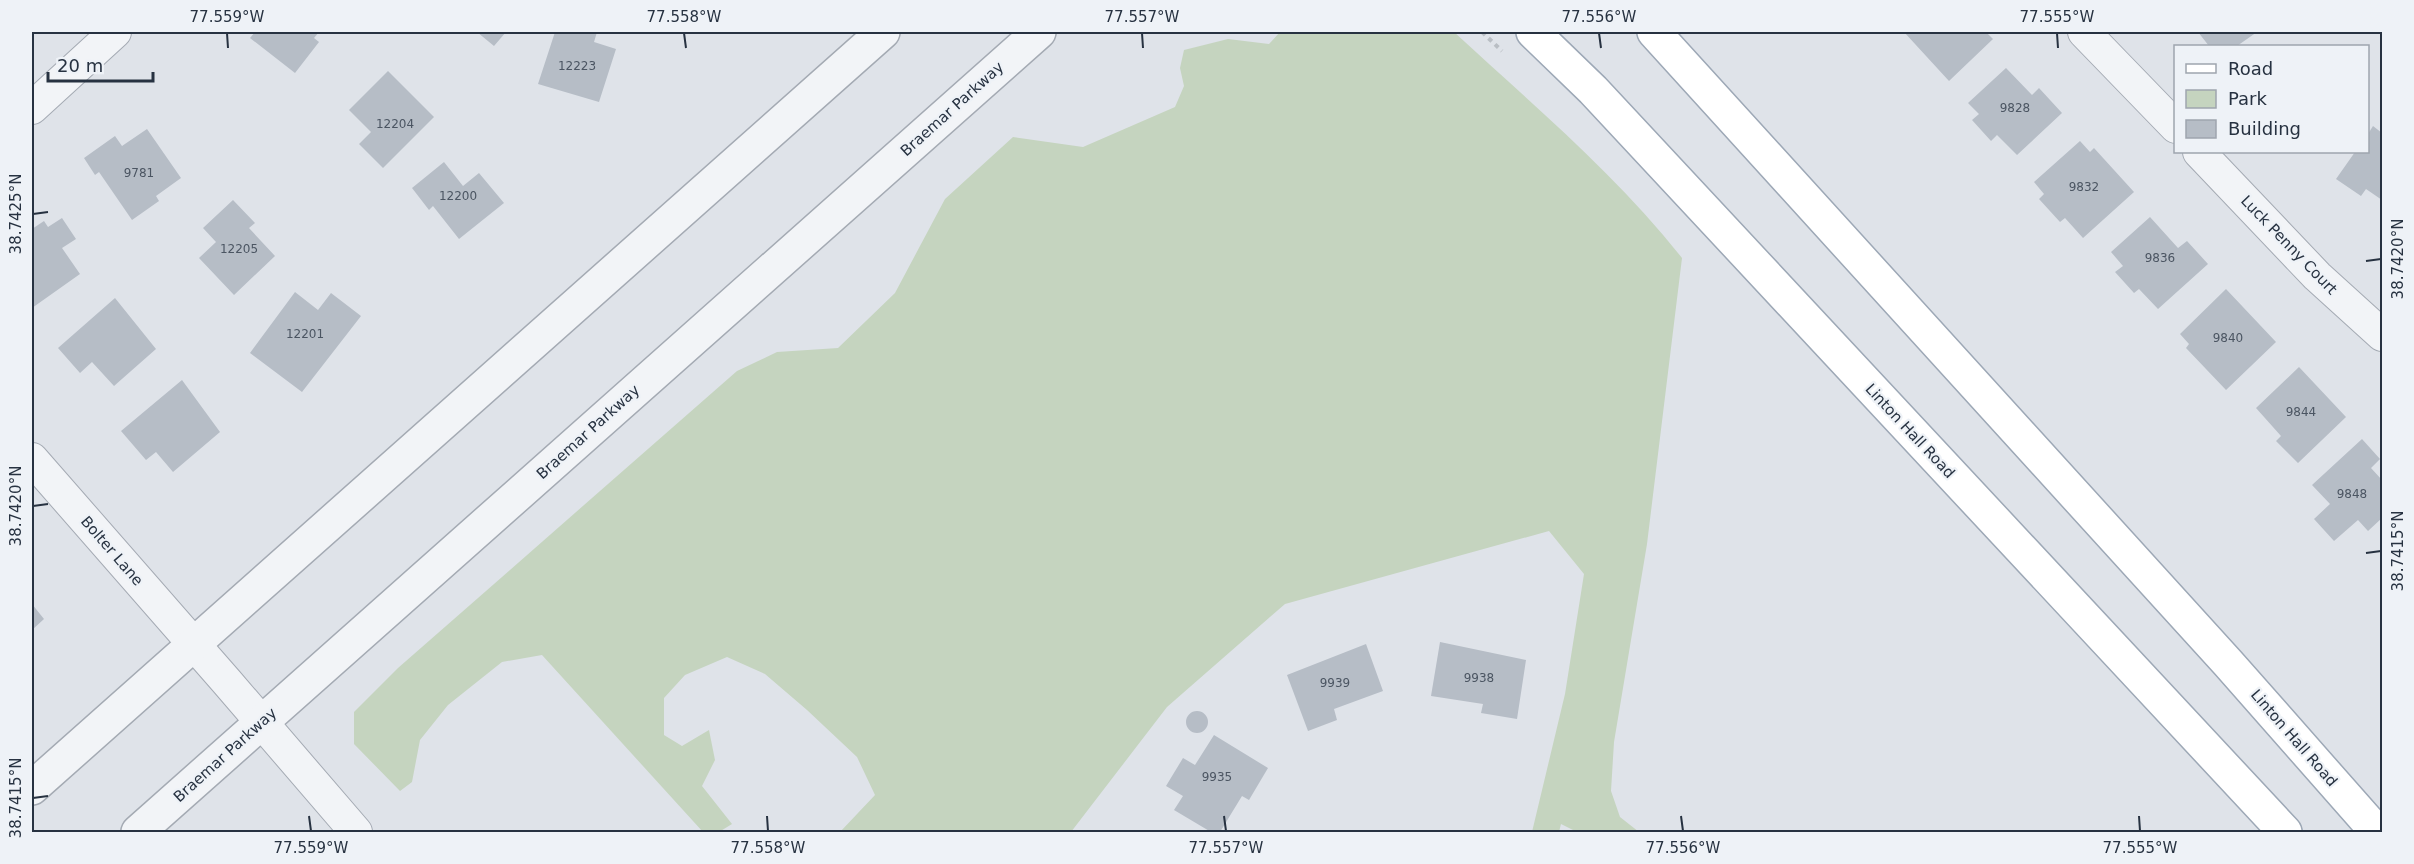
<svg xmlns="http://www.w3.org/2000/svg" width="2414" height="864" viewBox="0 0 2414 864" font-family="'DejaVu Sans',sans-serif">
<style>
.green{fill:#c5d4bf}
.building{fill:#b6bdc6}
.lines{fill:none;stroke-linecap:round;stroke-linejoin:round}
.minor-casing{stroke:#a4aab3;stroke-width:34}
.tertiary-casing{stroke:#a4aab3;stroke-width:36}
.primary-casing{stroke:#9da8b6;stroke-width:36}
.path{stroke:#b9bec4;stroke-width:4;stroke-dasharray:4.5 4.5;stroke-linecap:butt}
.minor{stroke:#f2f4f7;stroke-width:32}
.tertiary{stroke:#f2f4f7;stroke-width:33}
.primary{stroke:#fff;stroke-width:33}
.ticks{fill:none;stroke:#273241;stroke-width:2}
.labels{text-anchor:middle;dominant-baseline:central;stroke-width:4.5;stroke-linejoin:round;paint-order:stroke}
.number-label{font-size:12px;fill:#4b5562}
.street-label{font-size:15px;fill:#273241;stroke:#eef2f7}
.neatline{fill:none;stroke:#273241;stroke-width:2}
.ticks-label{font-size:15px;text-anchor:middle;fill:#273241}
</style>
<rect width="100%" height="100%" fill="#dfe3e9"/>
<path class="green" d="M 1280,32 L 1454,32 C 1532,104 1616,174 1682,258 L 1647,544 L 1614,742 L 1611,791 L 1620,817 L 1639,832 L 1577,832 L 1561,824 L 1559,832 L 1532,832 L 1565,694 L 1584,574 L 1549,531 L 1285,604 L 1167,707 L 1071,832 L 840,832 L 875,795 L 857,757 L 807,710 L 765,674 L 727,657 L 685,675 L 664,698 L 664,735 L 682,746 L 709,730 L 715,760 L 702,786 L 732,824 L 719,832 L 703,832 L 542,655 L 502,662 L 448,705 L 420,740 L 412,782 L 400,791 L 354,744 L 354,712 L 398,668 L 737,371 L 777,352 L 838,348 L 895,293 L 945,199 L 1013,137 L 1083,147 L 1175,107 L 1184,86 L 1180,68 L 1184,50 L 1228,39 L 1269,44 Z"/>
<path class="building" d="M 255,32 L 319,32 L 314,38 L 319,42 L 295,73 L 250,38 Z
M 477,32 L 506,32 L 494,46 Z
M 555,32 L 597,32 L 594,42 L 616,49 L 599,102 L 538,84 Z
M 1904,32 L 1986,32 L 1993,39 L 1949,81 Z
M 2198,32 L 2257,32 L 2237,46 L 2209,46 Z
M 2006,68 L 2032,95 L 2039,88 L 2062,113 L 2017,155 L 1997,135 L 1991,141 L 1972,120 L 1979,114 L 1968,103 Z
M 388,71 L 434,117 L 383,168 L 359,144 L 371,132 L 349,110 Z
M 2373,126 L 2382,133 L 2382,200 L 2366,189 L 2361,196 L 2336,179 L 2355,152 L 2368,152 L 2368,134 Z
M 147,129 L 181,178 L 156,196 L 159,201 L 132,220 L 99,172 L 95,175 L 84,158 L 115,136 L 122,146 Z
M 2080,141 L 2090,152 L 2094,148 L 2134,192 L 2083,238 L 2065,218 L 2060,222 L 2039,199 L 2044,194 L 2034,182 Z
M 444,162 L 463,186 L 479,173 L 504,203 L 459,239 L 433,206 L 429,210 L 412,188 Z
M 233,200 L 255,223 L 249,228 L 275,256 L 234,295 L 199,258 L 216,242 L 203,228 Z
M 2150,217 L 2178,248 L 2187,241 L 2208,264 L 2158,309 L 2139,289 L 2134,293 L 2115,272 L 2123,266 L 2111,252 Z
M 62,218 L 76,239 L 62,248 L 80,274 L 32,308 L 32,229 L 44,221 L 48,227 Z
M 2226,289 L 2276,342 L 2226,390 L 2186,348 L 2189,344 L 2180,334 Z
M 295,292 L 318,310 L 331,293 L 361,316 L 302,392 L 250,353 Z
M 115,298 L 156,349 L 114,386 L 92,362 L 80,373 L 58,348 Z
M 2299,367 L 2346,417 L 2298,463 L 2276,441 L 2281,436 L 2256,408 Z
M 182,380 L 220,432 L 173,472 L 156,452 L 146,460 L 121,431 Z
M 2362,439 L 2380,459 L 2371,468 L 2382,480 L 2382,518 L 2368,531 L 2358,520 L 2334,541 L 2314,519 L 2330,504 L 2312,485 Z
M 32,604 L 44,619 L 32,630 Z
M 1440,642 L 1526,660 L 1517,719 L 1481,713 L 1483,704 L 1431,696 Z
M 1366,644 L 1383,691 L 1334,709 L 1337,720 L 1308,731 L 1287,675 Z
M1186 722a11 11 0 1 1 22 0a11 11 0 1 1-22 0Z
M 1214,735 L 1268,768 L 1249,800 L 1242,796 L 1220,832 L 1211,832 L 1174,810 L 1183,796 L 1166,786 L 1183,758 L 1195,765 Z"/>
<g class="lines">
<defs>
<path id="minor" d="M 2084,32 L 2176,127
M 32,108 L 115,32
M 2199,152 L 2317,276 L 2382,335
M 32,459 L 227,682 L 356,832"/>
<path id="tertiary" d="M 32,788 L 883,32
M 138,832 L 1039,32"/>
<path id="primary" d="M 1533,32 L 1593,90 L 2285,832
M 1654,32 L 2228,663 L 2377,832"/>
</defs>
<use href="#minor" class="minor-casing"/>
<use href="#tertiary" class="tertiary-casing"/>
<use href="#primary" class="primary-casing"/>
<path class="path" d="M 1482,32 L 1502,51"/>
<use href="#minor" class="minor"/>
<use href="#tertiary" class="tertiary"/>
<use href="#primary" class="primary"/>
</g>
<path class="ticks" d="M 227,33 L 228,48M 684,33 L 686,48M 1142,33 L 1143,48M 1599,33 L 1601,48M 2057,33 L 2058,48M 33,214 L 48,212M 2366,261 L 2381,259M 33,506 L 48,504M 2366,553 L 2381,551M 33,798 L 48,796M 309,816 L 311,831M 767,816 L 768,831M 1224,816 L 1226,831M 1681,816 L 1683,831M 2139,816 L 2140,831"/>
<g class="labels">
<g class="number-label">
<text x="577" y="66">12223</text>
<text x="2015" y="108">9828</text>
<text x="395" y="124">12204</text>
<text x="139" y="173">9781</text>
<text x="2084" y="187">9832</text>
<text x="458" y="196">12200</text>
<text x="239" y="249">12205</text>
<text x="2160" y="258">9836</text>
<text x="305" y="334">12201</text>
<text x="2228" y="338">9840</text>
<text x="2301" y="412">9844</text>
<text x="2352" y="494">9848</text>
<text x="1479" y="678">9938</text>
<text x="1335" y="683">9939</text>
<text x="1217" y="777">9935</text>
</g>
<g class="street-label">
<text transform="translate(952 109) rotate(-42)">Braemar Parkway</text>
<text transform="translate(2289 245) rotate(46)">Luck Penny Court</text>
<text transform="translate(1910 431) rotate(47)">Linton Hall Road</text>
<text transform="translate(588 432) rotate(-42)">Braemar Parkway</text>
<text transform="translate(112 551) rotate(49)">Bolter Lane</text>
<text transform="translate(2294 738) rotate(49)">Linton Hall Road</text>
<text transform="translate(225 755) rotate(-42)">Braemar Parkway</text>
</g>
</g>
<rect width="2414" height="864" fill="none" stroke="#eef2f7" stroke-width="66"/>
<rect x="2174" y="45" width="195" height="108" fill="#eef2f7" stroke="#9ea5ae" stroke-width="1.5"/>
<rect x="2186" y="64" width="30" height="9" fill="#ffffff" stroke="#9ea5ae" stroke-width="1.5"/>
<text x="2228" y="75" font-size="18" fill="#273241">Road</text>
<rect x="2186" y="90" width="30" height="18" fill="#c5d4bf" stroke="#9ea5ae" stroke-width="1.5"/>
<text x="2228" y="105" font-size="18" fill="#273241">Park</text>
<rect x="2186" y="120" width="30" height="18" fill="#b6bdc6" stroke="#9ea5ae" stroke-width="1.5"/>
<text x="2228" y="135" font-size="18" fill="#273241">Building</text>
<path d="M48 72v9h105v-9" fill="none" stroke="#273241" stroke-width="3"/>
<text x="57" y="72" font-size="18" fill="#273241" stroke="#eef2f7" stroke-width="4.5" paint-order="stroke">20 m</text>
<rect x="33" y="33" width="2348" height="798" class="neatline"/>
<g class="ticks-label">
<text x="227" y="22">77.559°W</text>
<text x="684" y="22">77.558°W</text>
<text x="1142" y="22">77.557°W</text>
<text x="1599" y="22">77.556°W</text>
<text x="2057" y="22">77.555°W</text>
<text transform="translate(16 214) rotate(-90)" y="5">38.7425°N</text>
<text transform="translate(2398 259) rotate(-90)" y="5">38.7420°N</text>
<text transform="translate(16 506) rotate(-90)" y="5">38.7420°N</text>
<text transform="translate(2398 551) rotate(-90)" y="5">38.7415°N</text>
<text transform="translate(16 798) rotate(-90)" y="5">38.7415°N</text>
<text x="311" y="853">77.559°W</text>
<text x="768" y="853">77.558°W</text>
<text x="1226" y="853">77.557°W</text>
<text x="1683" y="853">77.556°W</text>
<text x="2140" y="853">77.555°W</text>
</g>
</svg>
